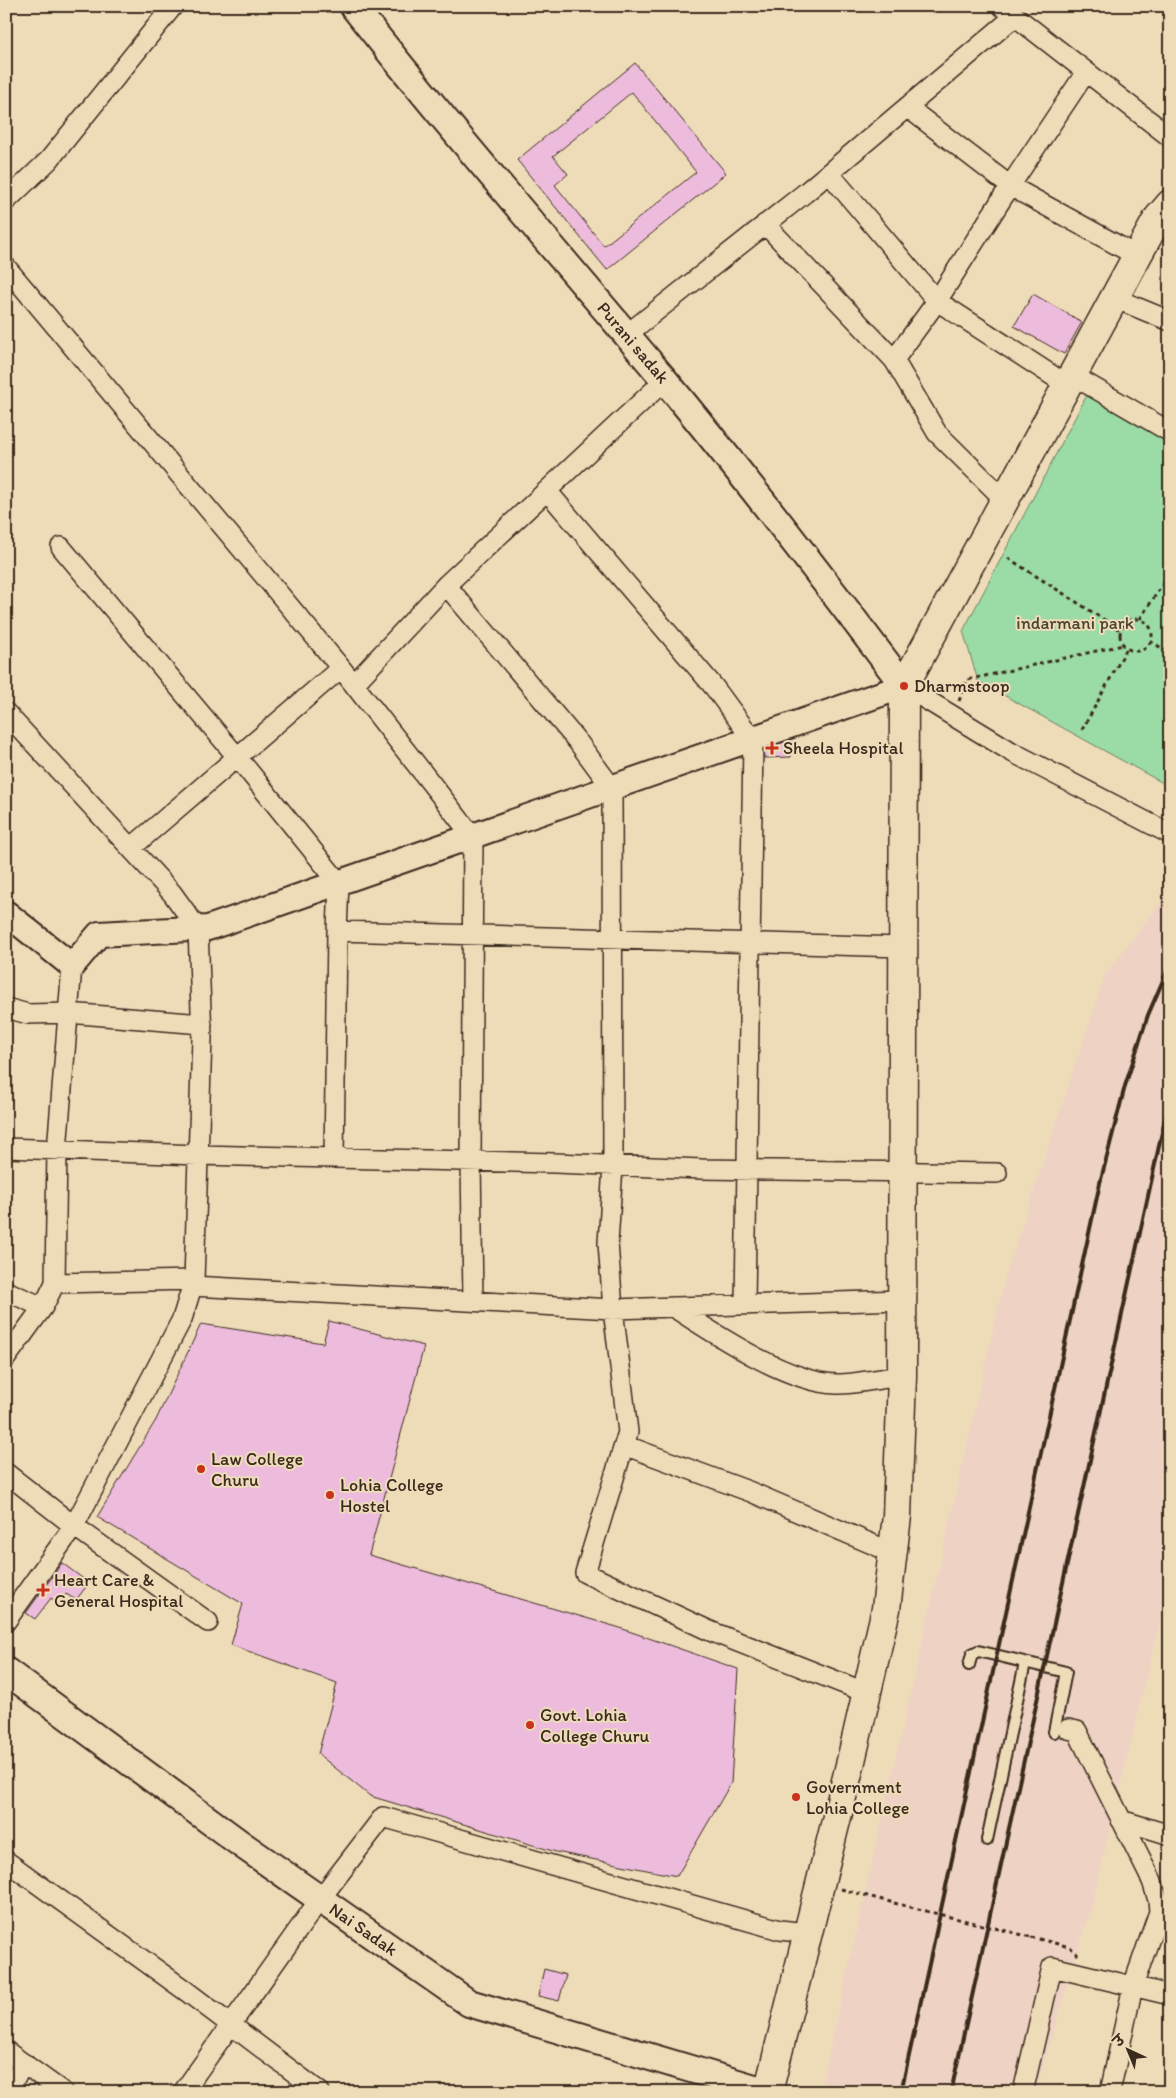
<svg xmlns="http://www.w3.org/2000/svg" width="1176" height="2098" viewBox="0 0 1176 2098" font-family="Itim,'Playpen Sans Deva',sans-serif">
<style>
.built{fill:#eed2c4}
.green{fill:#9bdba5;stroke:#6b8262}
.building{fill:#edbcdd;stroke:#3b2a1e;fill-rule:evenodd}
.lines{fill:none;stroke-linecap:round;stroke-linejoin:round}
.service-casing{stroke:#3b2a1e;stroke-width:14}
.minor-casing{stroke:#3b2a1e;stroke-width:22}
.tertiary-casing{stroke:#3b2a1e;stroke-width:28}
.secondary-casing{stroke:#3b2a1e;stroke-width:30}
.trunk-casing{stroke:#3b2a1e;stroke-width:31}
.path{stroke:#3b2a1e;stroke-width:3;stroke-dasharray:4 4;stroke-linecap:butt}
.service{stroke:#eedcb9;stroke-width:10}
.minor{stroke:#eedcb9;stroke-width:19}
.tertiary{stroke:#eedcb9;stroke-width:24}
.secondary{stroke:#eedcb9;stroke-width:26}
.trunk{stroke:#eedcb9;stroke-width:28}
.rail{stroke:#3b2a1e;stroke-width:4}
.path-bridge{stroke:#3b2a1e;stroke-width:3;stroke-dasharray:4 4;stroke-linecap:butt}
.poi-dot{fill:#c8321e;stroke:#eedcb9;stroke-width:2}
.labels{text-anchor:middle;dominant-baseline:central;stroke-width:4;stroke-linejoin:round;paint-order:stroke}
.street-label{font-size:18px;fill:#3b2a1e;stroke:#eedcb9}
.park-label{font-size:18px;fill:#494532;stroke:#eedcb9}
.poi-label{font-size:18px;fill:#3b2a1e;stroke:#eedcb9;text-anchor:start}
</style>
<rect width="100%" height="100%" fill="#eedcb9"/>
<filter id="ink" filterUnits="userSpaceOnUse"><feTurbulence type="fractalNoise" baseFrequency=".02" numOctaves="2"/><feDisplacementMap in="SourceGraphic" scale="10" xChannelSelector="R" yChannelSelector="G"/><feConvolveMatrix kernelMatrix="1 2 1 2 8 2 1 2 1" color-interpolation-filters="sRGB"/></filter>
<g filter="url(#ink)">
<path class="built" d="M 1170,890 L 1170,1580 L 1091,1908 L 1035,2092 L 820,2092 L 1004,1281 L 1105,975 Z"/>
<path class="green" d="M 1088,393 L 1170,439 L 1170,787 L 978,681 L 963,631 Z"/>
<path class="building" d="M 635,63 L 726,173 L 607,270 L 517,160 ZM 632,92 L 696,172 L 604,246 L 555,185 L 568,174 L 553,156 Z
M 1033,294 L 1082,322 L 1064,354 L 1014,326 Z
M 790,740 L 791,757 L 764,758 L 764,749 Z
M 329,1321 L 424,1346 L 369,1555 L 617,1627 L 738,1669 L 731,1783 L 677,1876 L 556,1852 L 370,1796 L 318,1754 L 337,1683 L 231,1645 L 243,1604 L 97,1517 L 156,1420 L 201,1324 L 323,1343 Z
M 62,1563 L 89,1583 L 76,1600 L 66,1594 L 59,1604 L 51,1598 L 35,1619 L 26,1613 Z
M 544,1969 L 566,1975 L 559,2001 L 538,1996 Z"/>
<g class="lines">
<defs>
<path id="service" d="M 969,1665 L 972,1654 L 978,1651 L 1066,1672 L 1054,1732
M 987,1840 L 1025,1663"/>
<path id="minor" d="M 1002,6 L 1170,137
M 907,107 L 1010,186 L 1137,256
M 829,173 L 937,301 L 1067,385
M 6,201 L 49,160 L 173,6
M 765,224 L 894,360 L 937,433 L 1005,500
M 6,267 L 341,668 L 473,837 L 471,1161 L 473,1301
M 1114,298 L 1170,321
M 626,335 L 805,193 L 1014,17
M 894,360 L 937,301 L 1010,186 L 1086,72
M 1072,375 L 1170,432
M 548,492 L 714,687 L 753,740 L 745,1305
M 61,547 L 238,758 L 339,883 L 337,931 L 334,1158
M 446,585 L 578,742 L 612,788 L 613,1166 L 608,1243 L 613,1309 L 628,1432 L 585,1573 L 710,1631 L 867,1693
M 354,684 L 446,585 L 665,380
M 904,686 L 1012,752 L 1170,834
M 6,713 L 172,893 L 198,929 L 202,1038 L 194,1280 L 182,1319 L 74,1526 L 6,1621
M 131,848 L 341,668
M 337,931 L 902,947
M 6,1008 L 28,1014 L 68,1013 L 202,1024
M 6,1148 L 198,1155 L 555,1163 L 702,1169 L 997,1173
M 55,1283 L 194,1280
M 192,1286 L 613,1309 L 902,1300
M 6,1291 L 43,1307
M 673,1307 C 715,1334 787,1383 837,1384 C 858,1384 881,1378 902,1376
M 6,1358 L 43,1307 L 55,1283 L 57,1150 L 72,966
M 624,1445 L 751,1492 L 893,1553
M 6,1473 L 74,1526 L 208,1622
M 1068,1729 L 1077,1731 L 1152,1881 L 1158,1900 L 1159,1912 L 1133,1986 L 1110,2092
M 1121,1820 L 1170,1835
M 6,1861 L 186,1991 L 320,2092
M 6,2051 L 63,2092
M 6,2090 L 25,2064
M 183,2092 L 320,1899 L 383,1817 L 780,1930 L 807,1933
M 1023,2092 L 1052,1967 L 1170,1995"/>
<path id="tertiary" d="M 6,913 L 72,966 L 99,934 L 208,928 L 904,686"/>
<g id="secondary">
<path id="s1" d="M 353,6 C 453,133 559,254 663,378 C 746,478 826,582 904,686"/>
<path id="s2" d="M 6,1671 L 241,1844 L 469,2003 L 768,2092"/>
</g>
<path id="trunk" d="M 768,2092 L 851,1761 L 886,1609 L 897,1516 L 902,1376 L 904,686 L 1137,256 L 1158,218 L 1170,204"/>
</defs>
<use href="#service" class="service-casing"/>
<use href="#minor" class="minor-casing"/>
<use href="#tertiary" class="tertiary-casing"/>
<use href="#secondary" class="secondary-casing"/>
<use href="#trunk" class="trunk-casing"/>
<path class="path" d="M 1008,558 L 1120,630
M 1140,619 L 1170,573
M1120 635a16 16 0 1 1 32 0a16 16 0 1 1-32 0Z
M 1150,641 L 1170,653
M 959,701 L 967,680 L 1123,645
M 1082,730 L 1127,648
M 841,1889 L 894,1903
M 1031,1937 L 1070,1947 L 1078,1955"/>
<use href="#service" class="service"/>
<use href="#minor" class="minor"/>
<use href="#tertiary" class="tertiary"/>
<use href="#secondary" class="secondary"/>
<use href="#trunk" class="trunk"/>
<path class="rail" d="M 901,2092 L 1100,1183 L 1125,1086 L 1148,1015 L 1170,964
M 951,2092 L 1170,1096"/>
<path class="path-bridge" d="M 894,1903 L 1031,1937"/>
</g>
</g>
<g class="poi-dot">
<circle cx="904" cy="686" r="5"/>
<path d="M769.5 740.5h5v5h5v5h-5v5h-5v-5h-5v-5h5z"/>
<circle cx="201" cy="1469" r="5"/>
<circle cx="330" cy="1495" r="5"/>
<path d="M40.5 1582.5h5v5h5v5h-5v5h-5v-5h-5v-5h5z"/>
<circle cx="530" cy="1725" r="5"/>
<circle cx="796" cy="1797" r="5"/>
</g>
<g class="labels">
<g class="street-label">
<text stroke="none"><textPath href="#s1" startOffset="438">Purani sadak</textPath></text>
<text stroke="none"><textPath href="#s2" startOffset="441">Nai Sadak</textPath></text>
</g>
<g class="park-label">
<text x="1075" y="623">indarmani park</text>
</g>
<g class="poi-label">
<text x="914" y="686">Dharmstoop</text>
<text x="783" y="748">Sheela Hospital</text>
<text x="211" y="1459">Law College<tspan x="211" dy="21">Churu</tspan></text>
<text x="340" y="1485">Lohia College<tspan x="340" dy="21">Hostel</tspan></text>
<text x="54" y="1580">Heart Care &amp;<tspan x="54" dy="21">General Hospital</tspan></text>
<text x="540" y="1715">Govt. Lohia<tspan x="540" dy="21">College Churu</tspan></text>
<text x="806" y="1787">Government<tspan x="806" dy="21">Lohia College</tspan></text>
</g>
</g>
<rect width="1176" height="2098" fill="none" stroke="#eedcb9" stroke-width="25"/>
<rect x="12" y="12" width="1151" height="2073" fill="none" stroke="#3b2a1e" stroke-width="2" filter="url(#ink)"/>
<g transform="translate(1128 2050) rotate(316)" stroke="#eedcb9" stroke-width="4" paint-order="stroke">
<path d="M0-4L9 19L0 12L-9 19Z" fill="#3b2a1e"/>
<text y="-8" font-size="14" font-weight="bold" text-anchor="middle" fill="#3b2a1e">उ</text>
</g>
</svg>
